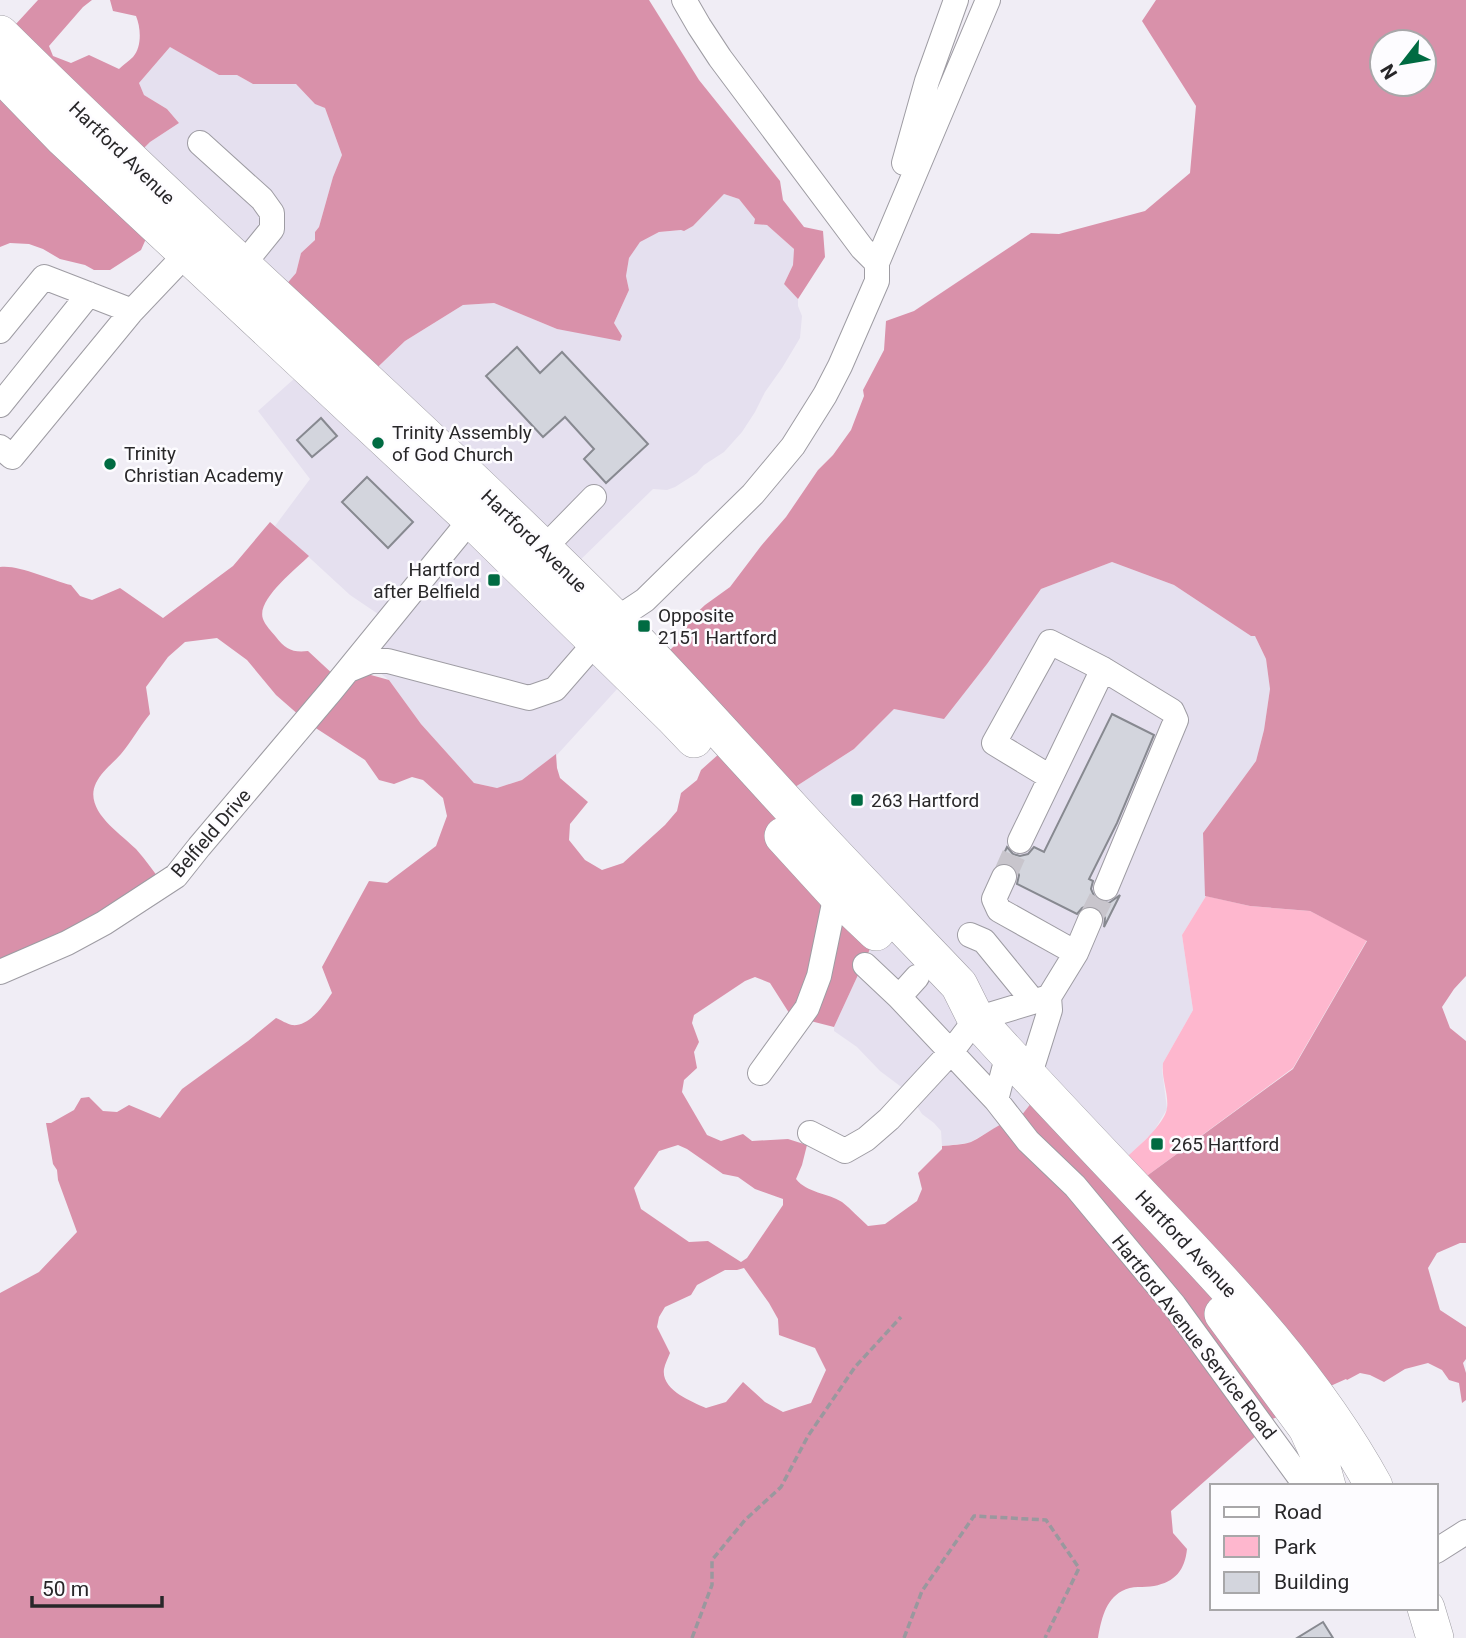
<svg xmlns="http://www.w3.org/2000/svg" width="1466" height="1638" viewBox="0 0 1466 1638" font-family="Roboto,sans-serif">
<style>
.built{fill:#e5e0ef}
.green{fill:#feb7ce}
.forest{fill:#d991aa;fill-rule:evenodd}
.building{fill:#d3d5dd;stroke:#878990;stroke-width:2}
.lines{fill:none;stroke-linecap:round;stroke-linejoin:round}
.minor-tunnel{stroke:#c8c5cc;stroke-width:24;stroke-dasharray:24 12;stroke-linecap:butt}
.minor-casing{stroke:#9e9ca3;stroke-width:26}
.highway-casing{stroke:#9e9ca3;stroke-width:38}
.path{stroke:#9a989e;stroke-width:3.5;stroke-dasharray:7 3.5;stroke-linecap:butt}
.minor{stroke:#fff;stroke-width:24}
.highway{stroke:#fff;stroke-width:37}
.poi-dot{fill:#006b42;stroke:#fdfcff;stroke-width:2.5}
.labels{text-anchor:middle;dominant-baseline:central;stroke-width:5;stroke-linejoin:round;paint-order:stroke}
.street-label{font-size:19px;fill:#282729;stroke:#fdfcff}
.poi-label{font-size:19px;fill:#282729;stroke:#fdfcff;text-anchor:start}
</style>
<rect width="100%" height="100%" fill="#f0edf5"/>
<path class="built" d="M 170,47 L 219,75 L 237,75 L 253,84 L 296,84 L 315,103 L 325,108 L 342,155 L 333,177 L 319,227 L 315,232 L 315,240 L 301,253 L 296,273 L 276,297 L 133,159 L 150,142 L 179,123 L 167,109 L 144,95 L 139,83 Z
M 724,194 L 739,199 L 755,219 L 767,225 L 794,249 L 793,265 L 784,284 L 798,299 L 798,306 L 802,316 L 800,338 L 782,368 L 765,392 L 755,412 L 742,432 L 724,452 L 704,465 L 697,473 L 675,487 L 667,490 L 653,489 L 572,568 L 639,665 L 556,756 L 555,755 L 522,780 L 497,788 L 474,783 L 421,724 L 389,680 L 358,656 L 384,618 L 350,595 L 275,526 L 310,479 L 258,411 L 323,353 L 359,385 L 405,341 L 463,305 L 494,303 L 557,329 L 622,336 L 614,323 L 629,290 L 626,276 L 629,258 L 640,241 L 659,232 L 682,230 L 693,226 Z
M 1112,562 L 1174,585 L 1251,636 L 1255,636 L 1266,659 L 1270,689 L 1264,730 L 1256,761 L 1203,833 L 1206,896 L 1182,935 L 1193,1010 L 1163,1063 L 1162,1070 L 1167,1109 L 1154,1131 L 1121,1163 L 1032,1102 L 1021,1116 L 1011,1119 L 969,1143 L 942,1146 L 941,1131 L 934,1123 L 922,1114 L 908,1092 L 880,1071 L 857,1047 L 834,1031 L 834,1027 L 882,923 L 775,800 L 854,749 L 894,709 L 944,718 L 987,664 L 1041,589 Z"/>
<path class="green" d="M 1206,896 L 1250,906 L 1310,911 L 1367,940 L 1293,1068 L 1144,1178 L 1120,1163 C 1133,1151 1165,1125 1167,1108 C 1169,1094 1161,1078 1163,1063 L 1193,1010 L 1182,935 Z"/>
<path class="forest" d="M 38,0 L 92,0 L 83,7 L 49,46 L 53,56 L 71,63 L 89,55 L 119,69 C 123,65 129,61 133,57 C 142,47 141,28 136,16 L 113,11 L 110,0 L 649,0 L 699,80 L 780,181 L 783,200 L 804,227 L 823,231 L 825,257 L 798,299 L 784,284 L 793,265 L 794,249 L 767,225 L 754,224 L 755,219 L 739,199 L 724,194 L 693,226 L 684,231 L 681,230 L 659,232 L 640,242 L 629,258 L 626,276 L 629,290 L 614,323 L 622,336 L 620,341 L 557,329 L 494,303 L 463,305 L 405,341 L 359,385 L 272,301 L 296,273 L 301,253 L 315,240 L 315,232 L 319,227 L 333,177 L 342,155 L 325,108 L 315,104 L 296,84 L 253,84 L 237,75 L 219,75 L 170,47 L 139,83 L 144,95 L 167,109 L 179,123 L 150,142 L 133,159 L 176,209 L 145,241 L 141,250 L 110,270 L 94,270 L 85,265 L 60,259 L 43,249 L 29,244 L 10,243 L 0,247 L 0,37 L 4,37 Z
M 1156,0 L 1466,0 L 1466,976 L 1454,989 L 1442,1007 L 1450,1028 L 1466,1041 L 1466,1243 L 1460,1243 L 1437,1253 L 1428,1268 L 1440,1310 L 1466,1327 L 1466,1359 L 1463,1363 L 1466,1373 L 1466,1400 L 1462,1403 L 1459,1383 L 1449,1380 L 1442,1370 L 1428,1363 L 1405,1369 L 1384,1382 L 1370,1375 L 1360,1373 L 1347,1380 L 1346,1379 L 1326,1388 L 1286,1414 L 1264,1422 L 1266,1427 L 1171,1511 L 1173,1533 L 1187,1549 C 1185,1570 1175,1582 1154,1586 C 1144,1588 1132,1585 1122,1591 C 1105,1600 1101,1621 1098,1638 L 0,1638 L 0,1293 L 39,1272 L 77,1232 L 58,1180 L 57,1170 L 53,1164 L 46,1123 L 51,1123 L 74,1110 L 81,1098 L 89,1097 L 103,1111 L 117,1112 L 129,1105 L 160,1118 L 182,1089 L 248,1041 L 276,1018 C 281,1020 287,1024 292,1025 C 309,1027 324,1005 332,993 L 322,967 L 369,881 L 387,883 L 436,846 L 447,816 L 443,798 L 423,780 L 412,777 L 394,784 L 379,780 L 365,760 L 308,723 L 276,695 L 247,660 L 217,638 L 185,642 L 168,657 L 146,687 L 150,714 C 139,727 132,741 121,754 C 112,764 102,771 96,783 C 83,810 120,833 136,849 C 146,860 154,872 163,884 L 0,969 L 0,567 C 17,564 51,580 71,585 L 80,596 L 92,600 L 120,588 L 163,618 L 233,566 L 270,522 L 309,556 C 296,569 256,600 263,619 C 265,625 272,632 276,637 C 285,649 293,653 308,651 L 336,677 L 360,672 L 389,680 L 421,724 L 474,783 L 497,788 L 522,780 L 556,754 L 557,768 L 560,778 L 588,802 L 570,824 L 569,840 L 585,860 L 602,870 L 623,863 L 665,825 L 677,811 L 681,793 L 697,780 L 701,770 L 720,753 L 668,652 L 682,638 L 690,619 L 705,605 L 730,587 L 761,546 L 786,517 L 818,470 L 833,455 L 851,430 L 864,396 L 863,390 L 884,350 L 886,321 L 914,311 L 1031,233 L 1059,234 L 1145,211 L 1190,173 L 1196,106 L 1142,21 ZM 1382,42 L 1424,42 L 1424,84 L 1382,84 ZM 1112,562 L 1174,585 L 1251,636 L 1255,636 L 1266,659 L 1270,689 L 1264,730 L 1256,761 L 1203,833 L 1205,896 L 1250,906 L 1310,911 L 1367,941 L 1293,1069 L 1144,1178 L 1032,1102 L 1021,1116 C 1001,1121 988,1134 971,1142 C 963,1145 951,1145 942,1146 L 942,1149 L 918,1173 L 922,1189 L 917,1201 L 885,1224 L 868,1226 C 859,1218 851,1209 842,1202 C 828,1193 807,1193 796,1179 L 802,1165 L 807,1145 L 788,1139 L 752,1141 L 743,1134 L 721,1141 L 707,1135 L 682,1092 L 684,1080 L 697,1068 L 694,1052 L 699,1042 L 692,1023 L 694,1015 L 745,981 L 755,977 L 770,983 L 791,1016 L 834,1027 L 882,923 L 775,800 L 854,749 L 894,709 L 944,719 L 987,664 L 1041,589 ZM 678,1145 L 687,1149 L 723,1174 L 738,1177 L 755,1189 L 783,1199 L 783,1205 L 747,1258 L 741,1262 L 708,1241 L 689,1242 L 641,1209 L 634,1188 L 659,1151 ZM 744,1268 L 769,1303 L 778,1319 L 779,1335 L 815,1348 L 826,1370 L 811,1403 L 783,1412 L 765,1402 L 743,1382 L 726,1402 L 706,1408 C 691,1401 661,1390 664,1369 C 665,1364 668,1358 670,1353 L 657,1327 L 659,1317 L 665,1307 L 691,1295 L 697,1285 L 725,1270 L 737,1270 Z"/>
<path class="building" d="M 517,347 L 540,373 L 562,352 L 648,444 L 606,483 L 584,459 L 594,449 L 565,417 L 543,437 L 486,376 Z
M 321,418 L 337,436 L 312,457 L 297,440 Z
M 367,477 L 413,522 L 388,548 L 342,502 Z
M 1112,714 L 1154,735 L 1117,823 L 1089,879 L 1093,881 L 1091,889 L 1094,896 L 1100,901 L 1109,903 L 1120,895 L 1104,927 L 1105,918 L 1102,912 L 1096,907 L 1088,905 L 1082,908 L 1077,914 L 1017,884 L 1019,875 L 1016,868 L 1010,863 L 999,864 L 1007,847 L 1013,854 L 1020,856 L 1028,854 L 1034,847 L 1044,852 Z
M 1323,1622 L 1333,1638 L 1297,1638 Z"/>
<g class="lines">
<path class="minor-tunnel" d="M 1004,877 L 1020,841
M 1090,920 L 1106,888"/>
<defs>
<path id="minor" d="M 684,0 L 699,26 L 720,58 L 862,248 L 877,263 L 988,0
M 200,143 L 262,199 L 272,213 L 272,229 L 242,266
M 904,163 L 927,81 L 956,0
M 0,331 L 44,277 L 132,311
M 0,405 L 89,294
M 0,447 L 12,457 L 132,311 L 187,253
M 543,549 L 594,497
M 349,670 L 371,661 L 388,661 L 529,698 L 555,689 L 615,620 L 645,600 L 753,494 L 793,446 L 825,395 L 840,366 L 877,281 L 877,263
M 1050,777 L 994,743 L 1050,642 L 1103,669
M 1020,841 L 1103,669 L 1172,711 L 1176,720 L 1106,888
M 1004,877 L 994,899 L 999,910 L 1076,953
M 970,935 L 984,941 L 1033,1001
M 865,965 L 899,997
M 0,972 L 67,943 L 104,923 L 176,876 L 199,847 L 331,691 L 471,519
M 917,977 L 899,997 L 996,1100
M 1010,1057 L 1004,1069 L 996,1100 L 1028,1141 L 1075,1186 L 1174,1305 L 1306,1486
M 760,1073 L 807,1008 L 819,976 L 836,894
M 1029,1077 L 1050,1010 L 1049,997 L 1076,953 L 1090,920
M 810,1133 L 845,1151 L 866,1139 L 889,1119 L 951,1052 L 976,1019 L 1049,997
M 1436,1551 L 1466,1532"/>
<path id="highway" d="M 0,34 C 201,233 415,419 615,619 C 675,680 733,745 791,808 C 846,868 903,926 959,985 L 976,1019 C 1033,1082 1091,1143 1150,1205 C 1233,1292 1316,1380 1374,1486
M 0,73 L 62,137 L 471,519 L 673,717 L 694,739
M 783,836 L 836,894 L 876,932
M 1223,1314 L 1307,1428 L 1317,1450 L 1327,1486
M 1426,1608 L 1435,1638"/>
</defs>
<use href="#minor" class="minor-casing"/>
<use href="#highway" class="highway-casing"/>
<path class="path" d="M 692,1638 L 712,1585 L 712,1560 L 745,1520 L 781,1487 L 808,1436 L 855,1367 L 901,1317
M 904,1638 L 922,1591 L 974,1516 L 1046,1520 L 1079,1568 L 1045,1638"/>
<use href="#minor" class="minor"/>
<use href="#highway" class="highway"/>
</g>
<g class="poi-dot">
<circle cx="378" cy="443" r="7"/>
<circle cx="110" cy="464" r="7"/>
<rect x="487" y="573" width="14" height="14" rx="3.5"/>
<rect x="637" y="619" width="14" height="14" rx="3.5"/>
<rect x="850" y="793" width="14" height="14" rx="3.5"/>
<rect x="1150" y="1137" width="14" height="14" rx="3.5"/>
</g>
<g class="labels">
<g class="street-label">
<text transform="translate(122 153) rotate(44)">Hartford Avenue</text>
<text transform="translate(534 541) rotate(44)">Hartford Avenue</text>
<text transform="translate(211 833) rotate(-49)">Belfield Drive</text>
<text transform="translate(1186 1244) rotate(47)">Hartford Avenue</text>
<text transform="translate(1194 1337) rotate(52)">Hartford Avenue Service Road</text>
</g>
<g class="poi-label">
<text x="392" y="432">Trinity Assembly<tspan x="392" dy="22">of God Church</tspan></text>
<text x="124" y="453">Trinity<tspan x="124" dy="22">Christian Academy</tspan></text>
<text x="480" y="569" text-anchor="end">Hartford<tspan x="480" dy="22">after Belfield</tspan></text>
<text x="658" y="615">Opposite<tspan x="658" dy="22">2151 Hartford</tspan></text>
<text x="871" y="800">263 Hartford</text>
<text x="1171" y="1144">265 Hartford</text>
</g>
</g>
<rect x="1210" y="1484" width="228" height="126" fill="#fdfcff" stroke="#a8a7a9" stroke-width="2"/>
<rect x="1224" y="1507" width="35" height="10" fill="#ffffff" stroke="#a8a7a9" stroke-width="2"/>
<text x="1274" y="1519" font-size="21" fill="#282729">Road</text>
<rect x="1224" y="1536" width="35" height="21" fill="#feb7ce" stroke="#a8a7a9" stroke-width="2"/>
<text x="1274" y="1554" font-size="21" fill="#282729">Park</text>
<rect x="1224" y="1572" width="35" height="21" fill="#d3d5dd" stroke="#a8a7a9" stroke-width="2"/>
<text x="1274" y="1589" font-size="21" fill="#282729">Building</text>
<g transform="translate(1403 63) rotate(239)"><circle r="33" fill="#fdfcff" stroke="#a8a7a9" stroke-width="2"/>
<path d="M0-5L12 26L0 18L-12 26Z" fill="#006b42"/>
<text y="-10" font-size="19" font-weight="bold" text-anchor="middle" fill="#282729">N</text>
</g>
<path d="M32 1596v10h130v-10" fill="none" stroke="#282729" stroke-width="3.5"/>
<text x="42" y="1596" font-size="21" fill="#282729" stroke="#fdfcff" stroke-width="5" paint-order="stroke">50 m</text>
</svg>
